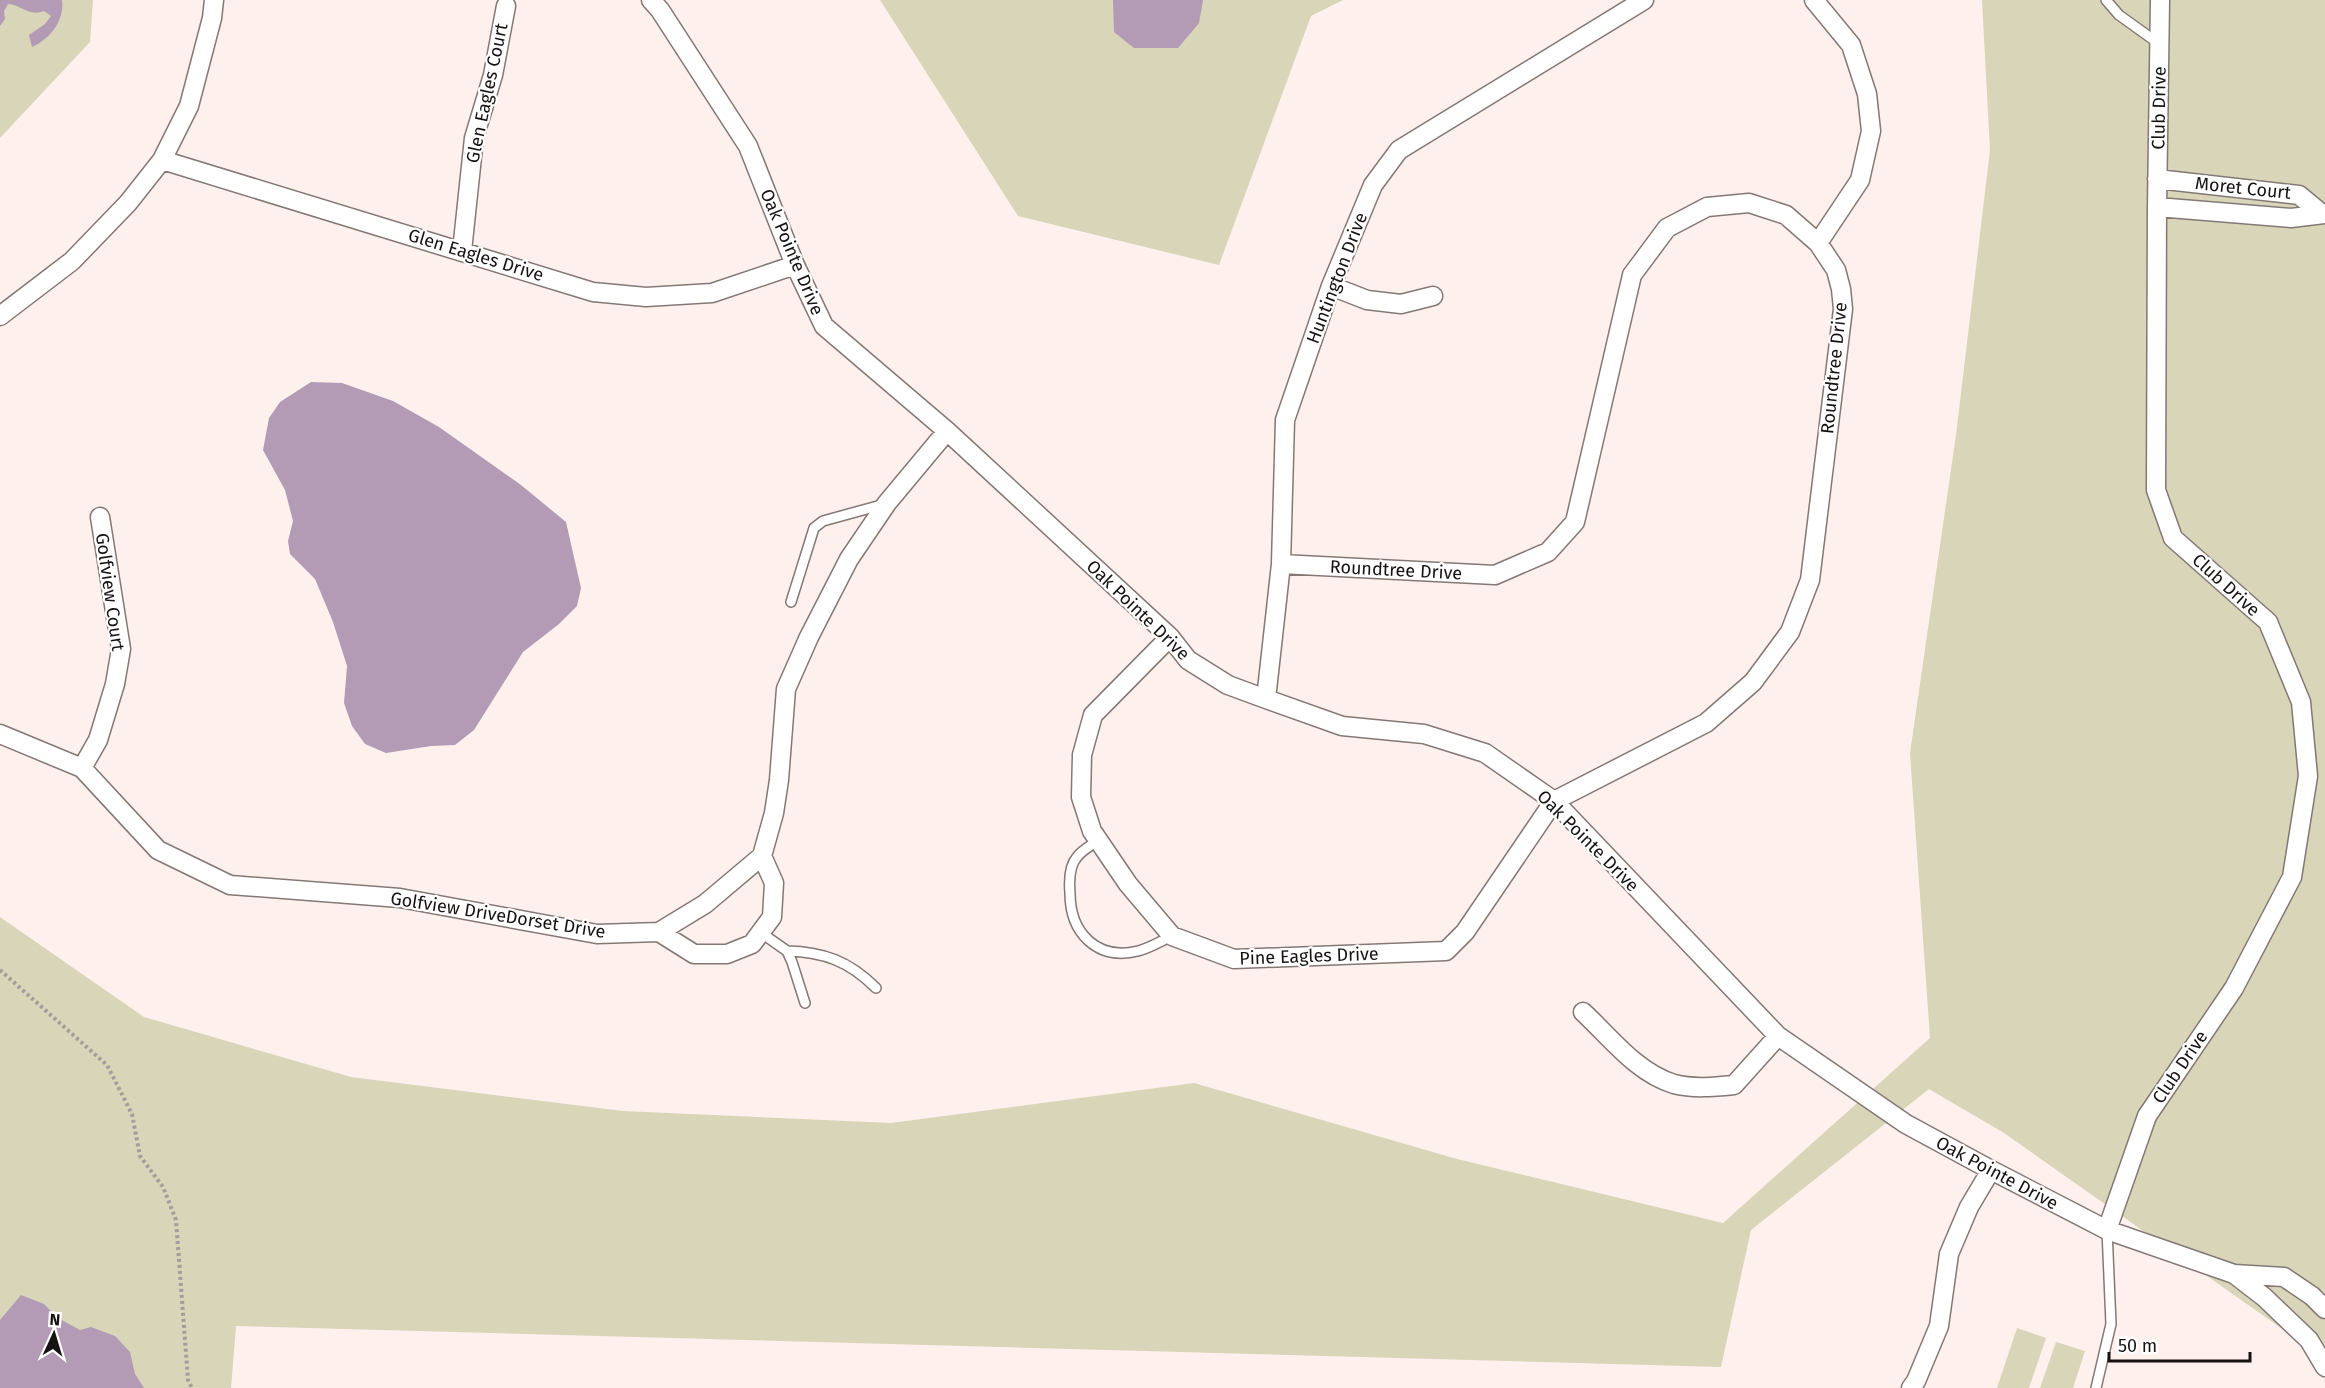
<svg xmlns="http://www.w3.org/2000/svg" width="2325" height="1388" viewBox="0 0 2325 1388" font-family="'Fira Sans',sans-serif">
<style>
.green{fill:#d8d5b8}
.water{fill:#b39ab5}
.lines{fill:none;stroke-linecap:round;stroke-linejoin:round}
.service-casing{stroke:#847875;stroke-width:12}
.minor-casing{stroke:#847875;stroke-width:21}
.path{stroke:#a69c9a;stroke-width:4;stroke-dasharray:3 3;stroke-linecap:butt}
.service{stroke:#fff;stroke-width:9}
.minor{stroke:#fff;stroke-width:18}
.labels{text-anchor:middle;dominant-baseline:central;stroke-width:4.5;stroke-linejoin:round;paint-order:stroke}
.street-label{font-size:18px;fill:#161211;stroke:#fff}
</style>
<rect width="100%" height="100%" fill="#fef0ed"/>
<path class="green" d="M 0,0 L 93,0 L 90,42 L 0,138 Z
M 880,0 L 1343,0 L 1311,16 L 1219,265 L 1018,216 Z
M 1982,0 L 2325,0 L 2325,1359 L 2004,1133 L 1929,1089 L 1751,1230 L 1721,1367 L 236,1326 L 231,1388 L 0,1388 L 0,917 L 144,1017 L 351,1077 L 623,1111 L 891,1123 L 1194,1083 L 1457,1159 L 1723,1223 L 1930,1038 L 1910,753 L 1956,435 L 1990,150 Z
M 2017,1328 L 2046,1338 L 2029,1388 L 1997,1388 Z
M 2056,1342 L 2085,1351 L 2073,1388 L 2040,1388 Z"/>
<path class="water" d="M 0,0 L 62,0 C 65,20 50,39 32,47 L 29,35 L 45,24 L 51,16 L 44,11 C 29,17 22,5 8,4 L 4,11 L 5,19 L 0,26 Z
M 1113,0 L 1203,0 L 1199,23 L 1178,48 L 1134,48 L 1114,32 Z
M 311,382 L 342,383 L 393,401 L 439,427 L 521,485 L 566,522 L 581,588 L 577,606 L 559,624 L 523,652 L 474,730 L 455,745 L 431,746 L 386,753 L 365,744 L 352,726 L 344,703 L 347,666 L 333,622 L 315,579 L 290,554 L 288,541 L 293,521 L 285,490 L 263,450 L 269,418 L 280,402 Z
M 21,1295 L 44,1304 L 58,1318 L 80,1330 L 91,1327 L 115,1336 L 130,1352 L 135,1374 L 144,1388 L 0,1388 L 0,1320 Z"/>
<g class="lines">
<defs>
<path id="service" d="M 2106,0 L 2119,15 L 2158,43
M 791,602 L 814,528 L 823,521 L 885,504
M 1099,840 C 1092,845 1082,850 1077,857 C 1069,866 1069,881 1070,893 C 1070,933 1097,961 1138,951 C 1150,948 1161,941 1172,936
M 760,932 L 787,951 L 792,962 L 805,1003
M 787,951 C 824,952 849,961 876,988
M 2096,1388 L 2111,1324 L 2107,1230"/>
<path id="minor" d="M 651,0 L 660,10 L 748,146 L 795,265 L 824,326 L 947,431 L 1170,637 L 1188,660 L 1228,685 L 1266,699 L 1342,726 L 1424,734 L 1485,753 L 1554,801 L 1778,1036 L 1906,1124 L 1991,1170 L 2107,1230 L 2234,1274 L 2284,1277 L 2312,1296 L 2325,1309
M 1814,0 L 1851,45 L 1867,94 L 1871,131 L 1860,180 L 1818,243
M 162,160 L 593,292 L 646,297 L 712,293 L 795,265
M 2157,179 L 2299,195 L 2321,213
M 2157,207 L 2291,218 L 2325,214
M 462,251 L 474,138 L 493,75 L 506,6
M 1331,286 L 1367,300 L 1401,304 L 1433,296
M 0,316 L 72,261 L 128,203 L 162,160 L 189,106 L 212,18 L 214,0
M 1170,637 L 1093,715 L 1082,755 L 1081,797 L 1092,831 L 1128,884 L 1172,936 L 1234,959 L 1446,951 L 1465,932 L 1554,801 L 1706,723 L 1753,682 L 1790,632 L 1810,580 L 1843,309 L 1841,289 L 1836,270 L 1818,243 L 1786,215 L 1749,203 L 1707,207 L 1667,228 L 1632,275 L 1575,522 L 1548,552 L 1495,575 L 1281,564
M 1266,699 L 1281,564 L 1285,420 L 1331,286 L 1373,185 L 1399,150 L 1644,0
M 0,734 L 82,768 L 158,850 L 230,885 L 400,898 L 597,934 L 659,932 L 705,904 L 762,856 L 774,813 L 779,780 L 786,689 L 809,637 L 849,559 L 887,503 L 947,431
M 82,768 L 98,740 L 115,684 L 121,649 L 100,517
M 659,932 L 694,954 L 727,954 L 752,944 L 772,917 L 774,883 L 762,856
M 1583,1012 C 1610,1037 1637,1073 1674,1084 C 1693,1089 1714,1087 1734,1085 L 1778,1036
M 2107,1230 L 2147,1116 L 2234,988 L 2292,877 L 2308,776 L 2301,702 L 2268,622 L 2173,538 L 2156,490 L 2157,207 L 2160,0
M 2234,1274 L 2264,1297 L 2309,1340 L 2325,1367
M 1911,1388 L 1916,1381 L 1939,1326 L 1949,1254 L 1969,1207 L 1991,1170"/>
</defs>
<use href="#service" class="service-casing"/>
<use href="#minor" class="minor-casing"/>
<path class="path" d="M 0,970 L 107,1065 L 132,1114 L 140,1156 L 163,1187 L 176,1220 L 188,1380 L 192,1388"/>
<use href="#service" class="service"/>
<use href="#minor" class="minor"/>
</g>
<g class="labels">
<g class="street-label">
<text transform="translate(487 93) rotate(-78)">Glen Eagles Court</text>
<text transform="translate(2159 108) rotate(-89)">Club Drive</text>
<text transform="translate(2243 188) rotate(6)">Moret Court</text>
<text transform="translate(792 252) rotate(67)">Oak Pointe Drive</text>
<text transform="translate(476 255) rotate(17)">Glen Eagles Drive</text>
<text transform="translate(1337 278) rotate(-69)">Huntington Drive</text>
<text transform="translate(1834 368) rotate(-84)">Roundtree Drive</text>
<text transform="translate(1396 570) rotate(3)">Roundtree Drive</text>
<text transform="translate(2226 585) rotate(42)">Club Drive</text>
<text transform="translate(110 592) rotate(82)">Golfview Court</text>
<text transform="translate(1138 610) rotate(44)">Oak Pointe Drive</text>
<text transform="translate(1588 841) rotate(45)">Oak Pointe Drive</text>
<text transform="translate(498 915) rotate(9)">Golfview DriveDorset Drive</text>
<text transform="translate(1309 956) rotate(-2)">Pine Eagles Drive</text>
<text transform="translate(2180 1067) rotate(-56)">Club Drive</text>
<text transform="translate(1997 1173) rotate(28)">Oak Pointe Drive</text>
</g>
</g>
<g transform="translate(54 1334) rotate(4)" stroke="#ffffff" stroke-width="4.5" paint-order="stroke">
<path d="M0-4.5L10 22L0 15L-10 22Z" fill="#161211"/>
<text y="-9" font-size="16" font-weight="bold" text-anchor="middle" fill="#161211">N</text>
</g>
<path d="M2109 1352v9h141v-9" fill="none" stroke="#161211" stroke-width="3"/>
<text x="2118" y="1352" font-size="18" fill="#161211" stroke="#ffffff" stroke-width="4.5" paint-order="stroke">50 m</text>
</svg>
